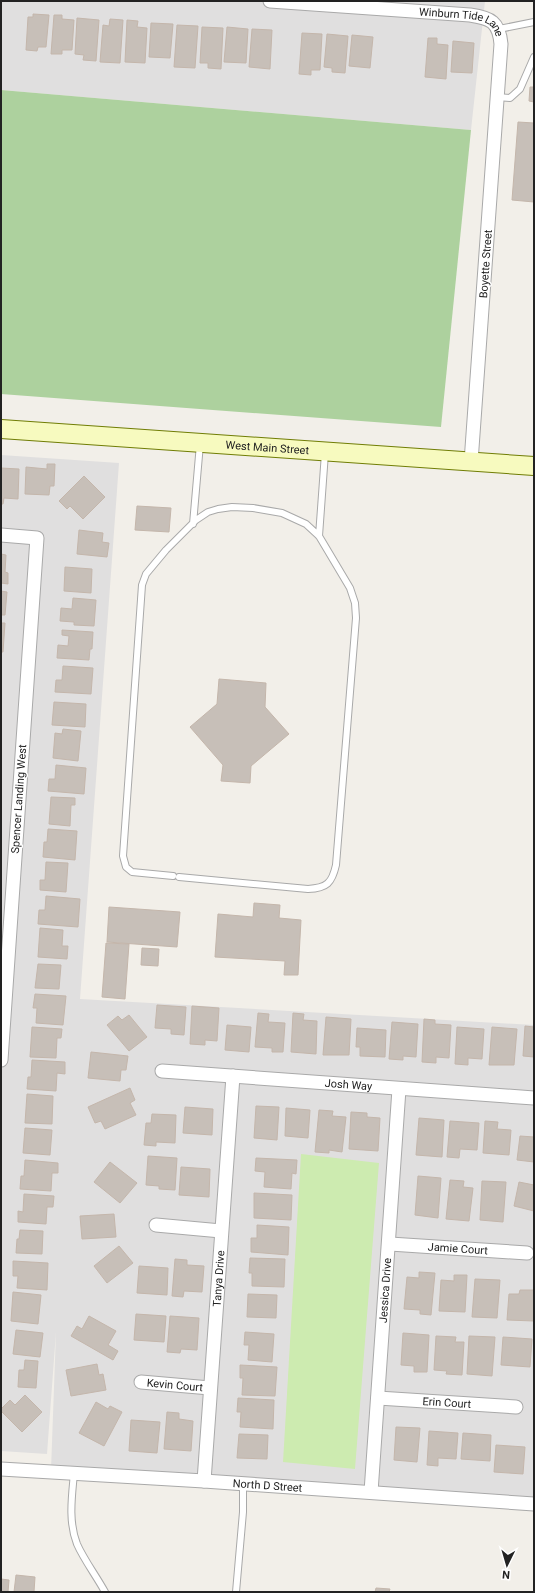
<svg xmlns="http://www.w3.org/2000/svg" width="535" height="1593" viewBox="0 0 535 1593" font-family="Roboto,sans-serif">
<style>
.residential{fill:#e0dfdf}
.grass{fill:#cdebb0}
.forest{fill:#add19e}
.building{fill:#c7bfb8;stroke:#c4b6ab}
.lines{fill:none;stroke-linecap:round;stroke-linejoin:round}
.service-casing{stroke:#a9a9a9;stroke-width:8}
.minor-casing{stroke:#a9a9a9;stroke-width:15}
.secondary-casing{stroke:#707d05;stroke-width:20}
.service{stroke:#fff;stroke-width:6}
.minor{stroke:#fff;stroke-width:13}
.secondary{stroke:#f7fabf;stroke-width:18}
.labels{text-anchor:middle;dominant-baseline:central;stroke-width:3;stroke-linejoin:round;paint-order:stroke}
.street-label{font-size:11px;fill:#222;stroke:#fff}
</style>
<rect width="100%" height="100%" fill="#f2efe9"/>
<path class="residential" d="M 1,1 L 485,1 L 471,130 L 1,90 Z
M 1,455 L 119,463 L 80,999 L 534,1025 L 534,1504 L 51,1470 L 56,1332 L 47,1454 L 1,1451 Z"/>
<path class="grass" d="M 301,1154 L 379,1163 L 355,1469 L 283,1462 Z"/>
<path class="forest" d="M 1,90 L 471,130 L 441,427 L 1,394 Z"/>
<path class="building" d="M 33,14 L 49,15 L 46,47 L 38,47 L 37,51 L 26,50 L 28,17 L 33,17 Z
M 54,15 L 62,15 L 62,19 L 74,20 L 72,50 L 62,50 L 62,54 L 51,54 Z
M 77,18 L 99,20 L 96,61 L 83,60 L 84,55 L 75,54 Z
M 110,19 L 123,20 L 120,63 L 100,62 L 103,25 L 109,26 Z
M 127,20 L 138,21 L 137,27 L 147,28 L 145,63 L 125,62 Z
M 151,23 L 173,24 L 170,58 L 149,57 Z
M 177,25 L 198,26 L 195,68 L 174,67 Z
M 202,27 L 223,28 L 221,69 L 208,68 L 208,63 L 200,63 Z
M 227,27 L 248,29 L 246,63 L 224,62 Z
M 252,29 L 272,30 L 270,69 L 249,67 Z
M 302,33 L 322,34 L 320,70 L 311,70 L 311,75 L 299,74 Z
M 327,34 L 348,36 L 345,73 L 332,72 L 332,68 L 324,67 Z
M 352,35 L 373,37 L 370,68 L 349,66 Z
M 428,38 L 437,38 L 437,44 L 448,45 L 446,79 L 425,77 Z
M 453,41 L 474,43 L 472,73 L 451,72 Z
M 530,87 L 534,87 L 534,102 L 529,101 Z
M 518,122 L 534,123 L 534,202 L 512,200 Z
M 47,464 L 55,464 L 54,486 L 50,486 L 49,495 L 25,494 L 26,467 L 47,469 Z
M 1,468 L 19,469 L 18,499 L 4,498 L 3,504 L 1,504 Z
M 84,476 L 105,497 L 83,519 L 70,506 L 67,509 L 59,501 Z
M 137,506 L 171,508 L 169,532 L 135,530 Z
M 79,530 L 103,533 L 102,542 L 109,543 L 107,557 L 77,554 Z
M 1,554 L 6,555 L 5,572 L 8,573 L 8,584 L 1,583 Z
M 65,567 L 92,569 L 91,593 L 64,591 Z
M 1,591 L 7,592 L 5,615 L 1,615 Z
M 73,598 L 96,600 L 94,626 L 74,625 L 74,622 L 60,621 L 61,608 L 72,609 Z
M 1,623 L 5,623 L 3,652 L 1,652 Z
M 62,630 L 93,632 L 92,649 L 90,649 L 89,660 L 57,658 L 58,645 L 68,646 L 69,636 L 62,635 Z
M 63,666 L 93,668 L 91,694 L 55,692 L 56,680 L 62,680 Z
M 219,679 L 266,683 L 265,707 L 289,734 L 251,766 L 250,783 L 221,781 L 223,765 L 190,727 L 217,704 Z
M 54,702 L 86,704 L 85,727 L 52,725 Z
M 63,729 L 81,731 L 78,761 L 53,758 L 55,733 L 62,734 Z
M 56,765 L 86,768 L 84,794 L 48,791 L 49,779 L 55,779 Z
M 51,797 L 75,798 L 75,805 L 71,805 L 70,826 L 49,824 Z
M 48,829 L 77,831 L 75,860 L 43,857 L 44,842 L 47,842 Z
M 46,862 L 68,863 L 66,892 L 40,890 L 40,880 L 45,880 Z
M 46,896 L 80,899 L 78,927 L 38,924 L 39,910 L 45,910 Z
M 254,903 L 280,905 L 279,918 L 301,920 L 298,975 L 284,975 L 285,961 L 215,957 L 218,914 L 253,917 Z
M 109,907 L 180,912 L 177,947 L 107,942 Z
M 40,928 L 63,930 L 62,946 L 68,946 L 67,959 L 38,957 Z
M 106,943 L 129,944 L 125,999 L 102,997 Z
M 142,948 L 159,949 L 158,966 L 141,965 Z
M 38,964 L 61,965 L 59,989 L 35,988 Z
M 35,994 L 66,996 L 63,1025 L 36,1023 L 37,1008 L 33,1008 Z
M 157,1005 L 186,1007 L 184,1035 L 171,1034 L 171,1029 L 155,1028 Z
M 192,1006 L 219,1008 L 217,1041 L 205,1040 L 205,1045 L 190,1044 Z
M 258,1013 L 269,1014 L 268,1022 L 285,1023 L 283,1052 L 272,1052 L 272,1048 L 255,1047 Z
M 293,1013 L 304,1014 L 303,1020 L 317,1021 L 316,1054 L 291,1052 Z
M 129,1015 L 147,1037 L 129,1051 L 107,1025 L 118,1016 L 122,1020 Z
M 326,1017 L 351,1019 L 349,1055 L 323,1055 Z
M 424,1019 L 435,1020 L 435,1024 L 451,1025 L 449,1058 L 436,1057 L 436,1063 L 422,1062 Z
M 392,1022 L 418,1024 L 416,1057 L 403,1056 L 403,1060 L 389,1059 Z
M 227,1025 L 251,1027 L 249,1052 L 225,1050 Z
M 525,1026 L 534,1027 L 534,1057 L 523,1056 Z
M 32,1027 L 62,1029 L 61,1038 L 57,1038 L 56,1058 L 30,1057 Z
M 457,1027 L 484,1029 L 482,1059 L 468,1058 L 468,1065 L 455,1064 Z
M 492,1027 L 517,1029 L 514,1065 L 489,1065 Z
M 357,1028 L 386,1030 L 385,1057 L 360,1056 L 360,1047 L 356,1047 Z
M 91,1052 L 128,1056 L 126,1070 L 121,1070 L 120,1081 L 88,1078 Z
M 32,1060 L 65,1062 L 65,1074 L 57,1073 L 56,1091 L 27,1089 L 28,1077 L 31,1077 Z
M 130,1088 L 135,1100 L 130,1103 L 136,1115 L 105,1129 L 101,1121 L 95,1123 L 88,1107 Z
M 27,1094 L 53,1096 L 52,1124 L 25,1123 Z
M 256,1106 L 279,1107 L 277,1140 L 254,1138 Z
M 185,1107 L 213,1109 L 212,1135 L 183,1133 Z
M 286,1108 L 310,1110 L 308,1138 L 285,1136 Z
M 319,1110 L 333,1111 L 332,1116 L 346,1117 L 342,1152 L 329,1150 L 329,1153 L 315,1152 Z
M 351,1112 L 367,1113 L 367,1117 L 380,1118 L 378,1151 L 349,1149 Z
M 152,1114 L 176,1115 L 175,1143 L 156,1142 L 156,1146 L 144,1145 L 146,1123 L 151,1123 Z
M 419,1118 L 444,1120 L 442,1157 L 416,1155 Z
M 450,1121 L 479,1123 L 477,1150 L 460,1149 L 459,1158 L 447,1157 Z
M 485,1121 L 498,1122 L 497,1129 L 511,1130 L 509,1155 L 483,1153 Z
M 25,1128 L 52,1130 L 50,1155 L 23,1153 Z
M 520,1136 L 534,1137 L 534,1162 L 517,1160 Z
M 148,1156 L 177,1158 L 175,1190 L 159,1189 L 159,1186 L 146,1185 Z
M 256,1158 L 297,1160 L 296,1174 L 292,1173 L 291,1189 L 264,1187 L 265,1172 L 255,1171 Z
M 25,1160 L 58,1163 L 58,1173 L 52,1173 L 51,1191 L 20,1189 L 21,1176 L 24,1176 Z
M 110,1162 L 137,1183 L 120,1203 L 94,1182 Z
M 181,1167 L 210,1169 L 209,1197 L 179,1195 Z
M 418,1176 L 441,1178 L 438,1218 L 415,1215 Z
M 450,1180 L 464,1181 L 463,1187 L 473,1188 L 469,1221 L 446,1219 Z
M 482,1181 L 506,1182 L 503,1222 L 480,1220 Z
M 519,1182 L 534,1185 L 534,1211 L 514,1206 Z
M 254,1193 L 292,1195 L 291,1220 L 254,1218 Z
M 24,1194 L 54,1196 L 53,1207 L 47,1207 L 46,1224 L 18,1222 L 18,1211 L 23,1212 Z
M 114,1214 L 116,1237 L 82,1239 L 80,1216 Z
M 257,1225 L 289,1227 L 288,1255 L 251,1252 L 251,1238 L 257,1238 Z
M 20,1230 L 43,1231 L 42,1254 L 16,1253 L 17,1239 L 19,1239 Z
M 119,1246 L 133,1263 L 107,1283 L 94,1266 Z
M 250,1258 L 285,1259 L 284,1287 L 252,1286 L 252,1273 L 249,1273 Z
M 175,1259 L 187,1260 L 187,1265 L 204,1266 L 202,1292 L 184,1291 L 183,1297 L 172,1296 Z
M 13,1261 L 48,1263 L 47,1290 L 17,1288 L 18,1276 L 13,1276 Z
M 139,1266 L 168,1268 L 167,1295 L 137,1293 Z
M 419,1272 L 435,1273 L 431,1315 L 420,1314 L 420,1310 L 404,1309 L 407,1277 L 419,1278 Z
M 454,1275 L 467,1275 L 465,1312 L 439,1311 L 441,1280 L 454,1281 Z
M 475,1279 L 500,1280 L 497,1318 L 472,1317 Z
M 520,1290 L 534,1290 L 534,1321 L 507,1320 L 509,1294 L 519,1294 Z
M 13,1292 L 41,1295 L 38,1324 L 11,1321 Z
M 248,1294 L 277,1295 L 276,1318 L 247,1317 Z
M 136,1314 L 166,1316 L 164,1342 L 134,1340 Z
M 89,1316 L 116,1331 L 108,1345 L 118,1351 L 113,1360 L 71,1336 L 77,1326 L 82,1329 Z
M 170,1316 L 199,1318 L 197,1350 L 181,1349 L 180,1353 L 167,1352 Z
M 16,1330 L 43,1333 L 40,1357 L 13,1354 Z
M 245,1332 L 274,1334 L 272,1362 L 248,1360 L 249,1345 L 244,1345 Z
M 403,1333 L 429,1335 L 427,1372 L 414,1372 L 414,1366 L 401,1365 Z
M 436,1336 L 456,1337 L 455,1342 L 464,1342 L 462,1375 L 446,1374 L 447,1371 L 434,1370 Z
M 469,1336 L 495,1337 L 492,1376 L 467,1374 Z
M 503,1337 L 532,1339 L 530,1367 L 501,1365 Z
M 25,1360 L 38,1361 L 36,1388 L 18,1387 L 19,1370 L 24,1370 Z
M 97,1364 L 99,1375 L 103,1374 L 106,1390 L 71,1396 L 66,1370 Z
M 240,1365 L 277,1367 L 275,1396 L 242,1395 L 243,1378 L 240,1378 Z
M 25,1395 L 42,1412 L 22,1432 L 1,1411 L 1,1409 L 10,1400 L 15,1405 Z
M 238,1398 L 274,1400 L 273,1429 L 240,1427 L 241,1412 L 237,1412 Z
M 96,1402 L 108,1409 L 110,1406 L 122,1412 L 104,1446 L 79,1433 Z
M 167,1412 L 179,1413 L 179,1419 L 193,1421 L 191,1451 L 164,1449 Z
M 131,1420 L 160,1422 L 157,1453 L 129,1451 Z
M 396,1427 L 420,1428 L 417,1462 L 394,1460 Z
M 429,1431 L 458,1433 L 456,1459 L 438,1458 L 438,1466 L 427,1465 Z
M 463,1433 L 491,1435 L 490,1461 L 461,1459 Z
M 239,1434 L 268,1435 L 267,1459 L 237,1458 Z
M 496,1445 L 525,1447 L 523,1474 L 494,1472 Z
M 16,1575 L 35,1577 L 34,1592 L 14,1592 Z
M 1,1579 L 9,1580 L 8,1592 L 1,1592 Z
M 376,1588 L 390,1589 L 389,1592 L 375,1592 Z"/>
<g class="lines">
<defs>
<path id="service" d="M 499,29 L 534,22
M 497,97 L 510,98 L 520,89 L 534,57
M 193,524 L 200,444
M 319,536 L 325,453
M 173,876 L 132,872 L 126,867 L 123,856 L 142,585 L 146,574 L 166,550 L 196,520 L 208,512 L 218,509 L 232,507 L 253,508 L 282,513 L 306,524 L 319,536 L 350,588 L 355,603 L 356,618 L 336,865 C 332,883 327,888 308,889 L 179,877
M 74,1473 C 72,1496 68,1521 77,1544 C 84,1560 97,1577 105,1592
M 236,1592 L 243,1512 L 243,1484"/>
<g id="minor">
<path id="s1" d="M 270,1 L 470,15 C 491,18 499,22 501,44 L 471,462"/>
<path d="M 1,535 L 37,538 L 1,1060"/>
<path id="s2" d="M 162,1071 L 534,1098"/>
<path d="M 156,1225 L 221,1231"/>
<path id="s3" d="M 390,1244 L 527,1253"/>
<path id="s4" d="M 141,1382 L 210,1388"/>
<path id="s5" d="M 378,1398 L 516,1407"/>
<path id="s6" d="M 1,1469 L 204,1481 L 534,1504"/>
<path id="s7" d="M 204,1481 L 233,1076"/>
<path id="s8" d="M 371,1492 L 399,1089"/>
</g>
<g id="secondary">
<path id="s9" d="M 1,429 L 534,466"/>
</g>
</defs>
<use href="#service" class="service-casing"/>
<use href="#minor" class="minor-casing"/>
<use href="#secondary" class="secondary-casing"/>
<use href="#service" class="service"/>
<use href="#minor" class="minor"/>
<use href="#secondary" class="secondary"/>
</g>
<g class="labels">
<g class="street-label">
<text stroke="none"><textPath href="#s1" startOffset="195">Winburn Tide Lane</textPath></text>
<text transform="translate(486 264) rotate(-86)">Boyette Street</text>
<text stroke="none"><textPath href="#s9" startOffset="267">West Main Street</textPath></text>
<text transform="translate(19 799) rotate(-86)">Spencer Landing West</text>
<text stroke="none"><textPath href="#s2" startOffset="187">Josh Way</textPath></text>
<text stroke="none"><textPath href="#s3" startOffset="68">Jamie Court</textPath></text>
<text stroke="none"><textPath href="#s7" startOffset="203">Tanya Drive</textPath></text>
<text stroke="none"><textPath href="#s8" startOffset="202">Jessica Drive</textPath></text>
<text stroke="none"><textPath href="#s4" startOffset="34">Kevin Court</textPath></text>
<text stroke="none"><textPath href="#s5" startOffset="69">Erin Court</textPath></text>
<text stroke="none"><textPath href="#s6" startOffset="267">North D Street</textPath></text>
</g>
</g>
<rect width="535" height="1593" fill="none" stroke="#222222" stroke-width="4"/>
<g transform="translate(507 1565) rotate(185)" stroke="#ffffff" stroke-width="3" paint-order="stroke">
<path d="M0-3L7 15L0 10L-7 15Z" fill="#222222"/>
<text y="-6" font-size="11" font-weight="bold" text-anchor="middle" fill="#222222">N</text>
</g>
</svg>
